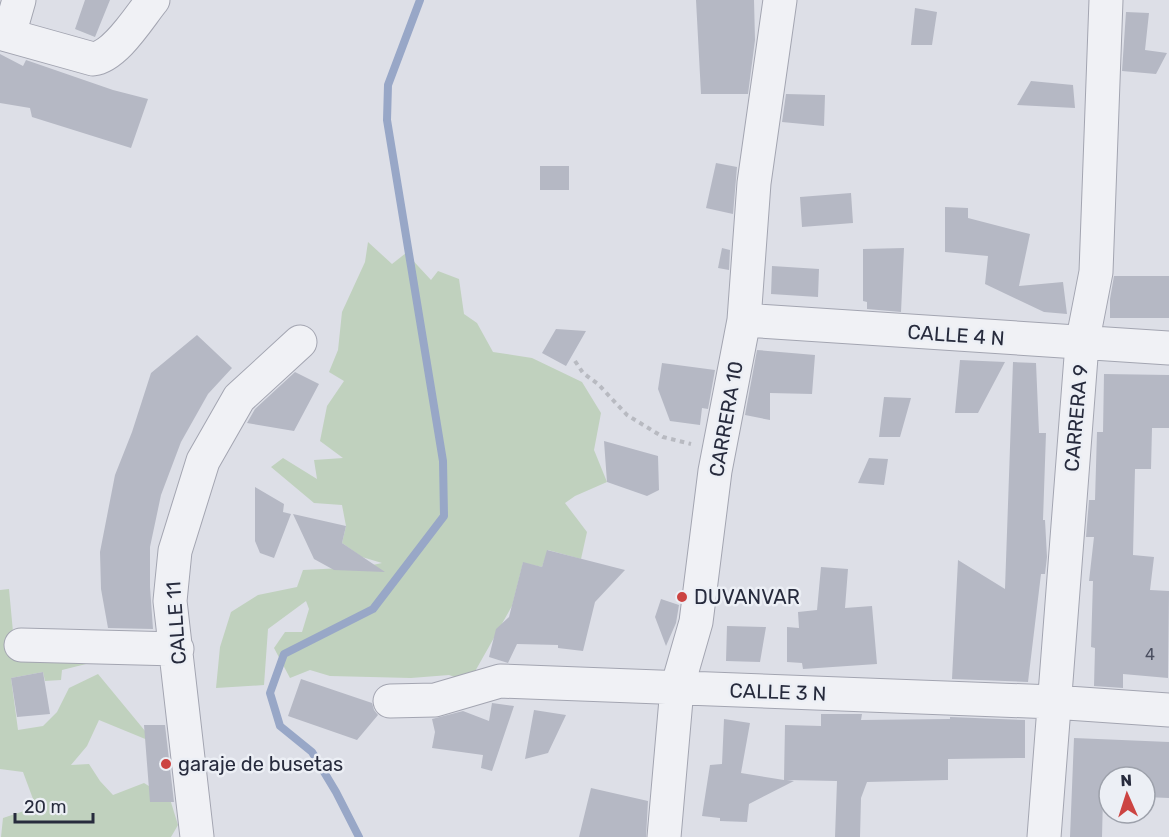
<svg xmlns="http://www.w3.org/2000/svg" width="1169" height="837" viewBox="0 0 1169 837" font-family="Rubik,sans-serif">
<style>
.green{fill:#c0d1be}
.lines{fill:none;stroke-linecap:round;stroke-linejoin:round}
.stream{stroke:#98a7c7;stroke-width:8}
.building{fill:#b5b8c4}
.minor-casing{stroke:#a3a5b1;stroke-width:35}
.path{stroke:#b8bac1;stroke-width:4;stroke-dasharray:4.5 4.5;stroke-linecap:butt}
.minor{stroke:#f0f1f5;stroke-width:33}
.poi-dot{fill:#cc4442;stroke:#eceff5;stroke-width:2}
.labels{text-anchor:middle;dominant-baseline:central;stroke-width:5;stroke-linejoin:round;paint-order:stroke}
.number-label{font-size:16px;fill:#4a4e5f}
.street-label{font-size:20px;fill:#272b3d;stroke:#eceff5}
.poi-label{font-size:20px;fill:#272b3d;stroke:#eceff5;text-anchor:start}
</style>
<rect width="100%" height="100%" fill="#dddfe7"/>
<path class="green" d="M 368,242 L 392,264 L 406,253 L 431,280 L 438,271 L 459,279 L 464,314 L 477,323 L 493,352 L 532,358 L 582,382 L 601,413 L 594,450 L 607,482 L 575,496 L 565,503 L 587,532 L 581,559 L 548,550 L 542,567 L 523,563 L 512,606 L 469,682 L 449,675 L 411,678 L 330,676 L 310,670 L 290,678 L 274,648 L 285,632 L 302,632 L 309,609 L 306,601 L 268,629 L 264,685 L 216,688 L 220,647 L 231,612 L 258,595 L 297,587 L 303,570 L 363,567 L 382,563 L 362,557 L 342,543 L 346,526 L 342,505 L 314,503 L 271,467 L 283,458 L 317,479 L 314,460 L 343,458 L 320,441 L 327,406 L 344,381 L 329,372 L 338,350 L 342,312 L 365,262 Z
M 9,589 L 13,632 L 98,661 L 62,670 L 61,680 L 45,681 L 43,672 L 11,678 L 18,730 L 43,726 L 57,712 L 69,688 L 98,674 L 155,743 L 99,720 L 87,746 L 71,765 L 89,764 L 100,781 L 113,795 L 144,783 L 170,799 L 178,825 L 171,837 L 1,837 L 3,818 L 36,807 L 23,772 L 0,769 L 0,590 Z"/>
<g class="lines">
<path class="stream" d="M 359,837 L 336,792 L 312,752 L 280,726 L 270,693 L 284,654 L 373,609 L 444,516 L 443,461 L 387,120 L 388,85 L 420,0"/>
</g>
<path class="building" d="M 85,0 L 110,0 L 95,37 L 75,29 Z
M 696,0 L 754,0 L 755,40 L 748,94 L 701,94 Z
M 915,8 L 937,12 L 932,45 L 911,45 Z
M 1126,12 L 1149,13 L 1145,50 L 1167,53 L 1156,74 L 1122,71 Z
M 0,54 L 23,66 L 26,60 L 113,90 L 148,99 L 131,148 L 32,117 L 30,108 L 0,103 Z
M 1031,81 L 1073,85 L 1075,108 L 1017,105 Z
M 786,94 L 825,95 L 824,126 L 782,122 Z
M 716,163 L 737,167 L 733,214 L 706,208 Z
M 540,166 L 569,166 L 569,190 L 540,190 Z
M 851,193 L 853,223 L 802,227 L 800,197 Z
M 945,207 L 968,208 L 968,218 L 1030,234 L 1019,286 L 1063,282 L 1067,314 L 1044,312 L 985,284 L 988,256 L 945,252 Z
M 722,248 L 730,250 L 729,270 L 718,268 Z
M 904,248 L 901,312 L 867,309 L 867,302 L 863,301 L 863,249 Z
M 772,266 L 819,269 L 818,297 L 771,294 Z
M 1114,276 L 1169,276 L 1169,318 L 1110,318 L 1110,299 Z
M 556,329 L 586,331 L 566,366 L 542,353 Z
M 197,335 L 232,368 L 208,394 L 181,442 L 161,495 L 150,547 L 150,587 L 153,629 L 108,628 L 101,589 L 100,552 L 115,475 L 132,432 L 151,373 Z
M 757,350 L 815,355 L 812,394 L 770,393 L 770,420 L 745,415 Z
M 960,360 L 1005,362 L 978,413 L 955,413 Z
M 1013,362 L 1036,363 L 1039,433 L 1046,433 L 1043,520 L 1045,520 L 1047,557 L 1045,574 L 1041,574 L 1028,682 L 952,679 L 958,560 L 1005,589 Z
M 662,363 L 715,370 L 708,409 L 702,408 L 700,425 L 670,421 L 658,389 Z
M 295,372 L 319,384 L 294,431 L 247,423 L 255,409 Z
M 1104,374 L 1169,375 L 1169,428 L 1152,428 L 1151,469 L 1135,469 L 1133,555 L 1154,557 L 1150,590 L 1169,591 L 1168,678 L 1123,674 L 1123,688 L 1094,686 L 1095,648 L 1091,647 L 1093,581 L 1089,581 L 1094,537 L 1086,537 L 1089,500 L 1095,500 L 1097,432 L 1103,432 Z
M 884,397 L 911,398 L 900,437 L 879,437 Z
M 604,441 L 658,456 L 659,490 L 647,496 L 607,482 Z
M 869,458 L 888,459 L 884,485 L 858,483 Z
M 255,487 L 284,504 L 283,512 L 291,514 L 274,558 L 260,553 L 255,541 Z
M 293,514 L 346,526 L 342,543 L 385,572 L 334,570 L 314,559 Z
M 547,550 L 625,570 L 595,602 L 583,651 L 558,648 L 558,645 L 517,644 L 508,663 L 489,657 L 496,629 L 509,617 L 523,562 L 542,567 Z
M 821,567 L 848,569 L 845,608 L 872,606 L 877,664 L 803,669 L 802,663 L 787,662 L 787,627 L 799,628 L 798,612 L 817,610 Z
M 661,599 L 679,605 L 676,623 L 666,646 L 655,617 Z
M 727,626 L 766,627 L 760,662 L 726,661 Z
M 43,672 L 50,714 L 17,717 L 11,678 Z
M 301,679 L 372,703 L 374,710 L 378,715 L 357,740 L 288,716 Z
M 492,703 L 514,706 L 492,771 L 481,768 L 483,755 L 432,748 L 435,732 L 432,719 L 463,711 L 489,721 Z
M 534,710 L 566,715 L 548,753 L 525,759 Z
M 821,714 L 862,714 L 861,720 L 950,719 L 950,717 L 1025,720 L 1025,758 L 948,759 L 948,780 L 867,782 L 861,798 L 860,837 L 835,837 L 837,781 L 787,780 L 794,781 L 749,804 L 747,822 L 720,821 L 720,818 L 702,816 L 710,765 L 722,764 L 724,719 L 750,723 L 741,773 L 784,780 L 785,725 L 821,726 Z
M 144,725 L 165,725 L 174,802 L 150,802 Z
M 1074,738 L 1169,742 L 1169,798 L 1145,797 L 1145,777 L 1109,777 L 1109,796 L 1103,796 L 1102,837 L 1070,837 Z
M 591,788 L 648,801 L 646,837 L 579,837 Z"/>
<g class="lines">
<defs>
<path id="minor" d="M 0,33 L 93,59 C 116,56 139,17 153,0
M 9,35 L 19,0
M 744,320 L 1169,348
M 21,645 L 177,649
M 390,701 L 435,700 L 500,681 L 1053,702 L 1169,710
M 197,837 L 170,601 L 175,551 L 203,461 L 239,398 L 300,342
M 664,837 L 677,688 L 696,622 L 715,471 L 744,320 L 754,183 L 780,0
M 1044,837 L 1082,344 L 1096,272 L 1106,0"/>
</defs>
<use href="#minor" class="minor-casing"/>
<path class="path" d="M 575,361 L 583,373 L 598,384 L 627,415 L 663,437 L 691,444"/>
<use href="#minor" class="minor"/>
</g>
<g class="poi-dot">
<circle cx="682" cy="597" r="6"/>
<circle cx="166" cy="764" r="6"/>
</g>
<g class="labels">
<g class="number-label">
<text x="1150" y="654">4</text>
</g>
<g class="street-label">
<text transform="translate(956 335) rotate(4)">CALLE 4 N</text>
<text transform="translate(1076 418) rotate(-85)">CARRERA 9</text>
<text transform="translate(726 419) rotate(-80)">CARRERA 10</text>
<text transform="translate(176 623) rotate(-94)">CALLE 11</text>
<text transform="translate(778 692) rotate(2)">CALLE 3 N</text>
</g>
<g class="poi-label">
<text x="694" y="597">DUVANVAR</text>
<text x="178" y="764">garaje de busetas</text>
</g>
</g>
<g transform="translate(1127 795) rotate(357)"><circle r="28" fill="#eceff5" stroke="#9da1ab" stroke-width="1.5"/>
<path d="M0-4.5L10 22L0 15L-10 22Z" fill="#cc4442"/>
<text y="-9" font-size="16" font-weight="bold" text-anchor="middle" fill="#272b3d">N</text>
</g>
<path d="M15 813v9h78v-9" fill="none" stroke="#272b3d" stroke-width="3"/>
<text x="24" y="813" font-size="18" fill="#272b3d" stroke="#eceff5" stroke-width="4.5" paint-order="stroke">20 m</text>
</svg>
